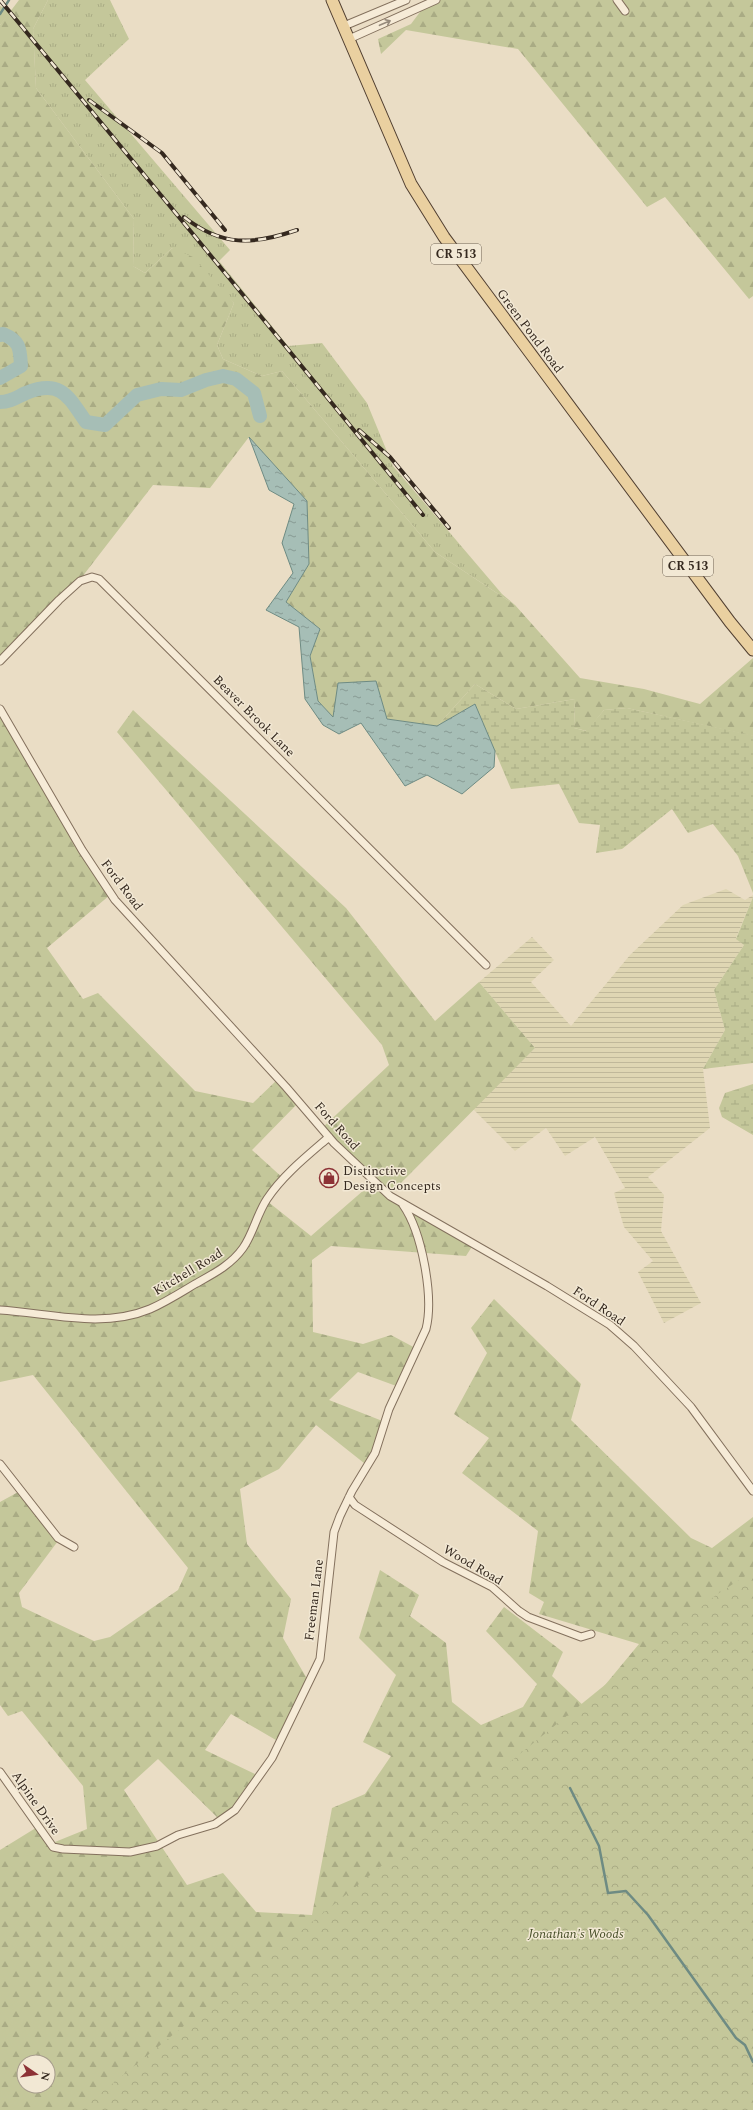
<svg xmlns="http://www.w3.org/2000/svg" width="753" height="2110" viewBox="0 0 753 2110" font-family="Spectral,serif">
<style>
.farmland{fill:url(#farmland-rules)}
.grass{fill:url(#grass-tufts)}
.forest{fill:url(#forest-firs);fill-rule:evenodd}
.wetland{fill:url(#wetland-marsh)}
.park{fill:url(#park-crowns)}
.water{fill:url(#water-ripples);stroke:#6e8b83}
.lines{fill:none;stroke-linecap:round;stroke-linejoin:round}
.stream{stroke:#6e8b83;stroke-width:2.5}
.river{stroke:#a6beb6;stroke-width:14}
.minor-casing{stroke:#83705d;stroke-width:9}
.primary-casing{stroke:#513f31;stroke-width:13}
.minor{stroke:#f6ebd7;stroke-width:7}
.primary{stroke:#ead0a0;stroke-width:11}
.rail-casing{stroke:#35291f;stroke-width:4}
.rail{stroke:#f2e8d4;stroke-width:2.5;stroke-dasharray:8;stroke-linecap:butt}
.oneway{stroke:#968a7b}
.labels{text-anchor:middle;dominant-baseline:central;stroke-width:3;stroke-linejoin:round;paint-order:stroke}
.shield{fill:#f2e8d4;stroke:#6e6255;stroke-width:1}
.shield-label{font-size:12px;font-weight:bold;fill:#35291f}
.street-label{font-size:13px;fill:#35291f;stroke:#f2e8d4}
.poi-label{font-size:13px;fill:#35291f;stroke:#f2e8d4;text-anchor:start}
.park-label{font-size:13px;font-style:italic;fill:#474f28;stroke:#f2e8d4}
</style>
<defs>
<pattern id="farmland-rules" width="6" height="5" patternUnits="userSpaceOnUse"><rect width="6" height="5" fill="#dfd6b3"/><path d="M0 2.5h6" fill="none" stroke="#c0b89a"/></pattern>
<pattern id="grass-tufts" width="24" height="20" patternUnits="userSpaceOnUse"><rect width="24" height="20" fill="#c4c79a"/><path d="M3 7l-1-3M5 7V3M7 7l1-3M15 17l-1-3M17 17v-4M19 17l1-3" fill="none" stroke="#a9ab84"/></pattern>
<pattern id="forest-firs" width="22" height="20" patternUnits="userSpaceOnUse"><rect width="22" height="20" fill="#c4c79a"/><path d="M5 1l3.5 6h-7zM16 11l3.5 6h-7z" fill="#a9ab84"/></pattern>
<pattern id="wetland-marsh" width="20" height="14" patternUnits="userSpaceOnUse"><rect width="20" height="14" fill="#c4c79a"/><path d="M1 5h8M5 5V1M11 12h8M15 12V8" fill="none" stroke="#a9ab84"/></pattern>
<pattern id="park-crowns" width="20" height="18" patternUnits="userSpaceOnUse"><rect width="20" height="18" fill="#c4c79a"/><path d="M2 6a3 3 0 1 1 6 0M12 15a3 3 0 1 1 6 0" fill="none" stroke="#a9ab84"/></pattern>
<pattern id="water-ripples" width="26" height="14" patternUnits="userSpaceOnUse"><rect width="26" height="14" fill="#a6beb6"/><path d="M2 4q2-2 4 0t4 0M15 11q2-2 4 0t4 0" fill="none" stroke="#889a93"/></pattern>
</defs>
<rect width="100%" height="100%" fill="#eaddc5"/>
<path class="farmland" d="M 726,889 L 745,900 L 753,895 L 753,897 L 736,938 L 744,945 L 714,990 L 725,1030 L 703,1069 L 710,1128 L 648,1177 L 664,1195 L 661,1231 L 701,1303 L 664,1323 L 638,1272 L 653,1261 L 624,1227 L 614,1193 L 625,1188 L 595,1137 L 565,1156 L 546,1128 L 515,1151 L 473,1109 L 535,1048 L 479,982 L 532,937 L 554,960 L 531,982 L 571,1026 L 630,955 L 683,905 Z"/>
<path class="grass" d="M 48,0 L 110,0 L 129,39 L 85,80 L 230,250 L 219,261 L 288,346 L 322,343 L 367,403 L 393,466 L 502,594 L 515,605 L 435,552 L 282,371 L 262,376 L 223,359 L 217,345 L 234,303 L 172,248 L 145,273 L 133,266 L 134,219 L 36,88 L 33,29 Z
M 0,6 L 12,11 L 0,25 Z"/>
<path class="forest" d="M 19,0 L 48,0 L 33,29 L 36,88 L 134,219 L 133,266 L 145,273 L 172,248 L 193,257 L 234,303 L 217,345 L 223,359 L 262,376 L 282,371 L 435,552 L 515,605 L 580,678 L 644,689 L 700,704 L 753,658 L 753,736 L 627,708 L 604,710 L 587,731 L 574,728 L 575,699 L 516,709 L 475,684 L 437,726 L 387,719 L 333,717 L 318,701 L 310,656 L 320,629 L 286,602 L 309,564 L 307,501 L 249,437 L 210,488 L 153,485 L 82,577 L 0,656 L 0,25 Z
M 429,0 L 753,0 L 753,296 L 749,299 L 665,197 L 647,207 L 518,49 L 406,30 L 381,54 L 378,39 L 411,24 Z
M 133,710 L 346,908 L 435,1021 L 479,982 L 535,1048 L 388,1196 L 473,1245 L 466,1256 L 331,1246 L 312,1260 L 313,1332 L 363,1344 L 391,1335 L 419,1350 L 399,1387 L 358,1372 L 329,1400 L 385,1422 L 369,1467 L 316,1425 L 279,1469 L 240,1489 L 247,1544 L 291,1599 L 283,1638 L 309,1682 L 281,1743 L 231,1714 L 205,1750 L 259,1776 L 221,1821 L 158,1759 L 124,1790 L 187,1885 L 223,1873 L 256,1912 L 312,1915 L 332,1808 L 365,1794 L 391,1756 L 363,1742 L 396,1675 L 359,1638 L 380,1570 L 419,1595 L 410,1616 L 446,1643 L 452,1702 L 481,1725 L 523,1707 L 537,1684 L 486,1631 L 504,1607 L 563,1652 L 552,1676 L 586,1708 L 639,1644 L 539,1614 L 544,1602 L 529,1593 L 538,1531 L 462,1473 L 489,1438 L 454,1414 L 487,1353 L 471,1328 L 494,1299 L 581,1384 L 571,1420 L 691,1538 L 712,1548 L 753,1517 L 753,2110 L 0,2110 L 0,1850 L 39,1826 L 50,1844 L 87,1829 L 83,1786 L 22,1711 L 8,1716 L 0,1705 L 0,1502 L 20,1491 L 58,1541 L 19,1593 L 22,1607 L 94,1641 L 110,1637 L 178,1590 L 188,1568 L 33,1375 L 0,1382 L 0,715 L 110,895 L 47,948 L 83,999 L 98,993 L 195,1091 L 253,1103 L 278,1079 L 300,1101 L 252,1150 L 284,1179 L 267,1201 L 311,1236 L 372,1183 L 321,1129 L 389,1065 L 382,1045 L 117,732 ZM 24,2062 L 48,2062 L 48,2086 L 24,2086 Z"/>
<path class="wetland" d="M 475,684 L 516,709 L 575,699 L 574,728 L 586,731 L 604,710 L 627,708 L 751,735 L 753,736 L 753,893 L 738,856 L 713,824 L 688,833 L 672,809 L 622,849 L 596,853 L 600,825 L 579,823 L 559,784 L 511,789 L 475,704 L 437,726 Z
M 753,897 L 753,1063 L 703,1069 L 725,1030 L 714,990 L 744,945 L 736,939 Z
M 753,1084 L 753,1135 L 722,1117 L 719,1108 L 725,1093 Z"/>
<path class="park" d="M 753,1571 L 753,2110 L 80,2110 L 716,1595 Z"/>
<path class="water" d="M 249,437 L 307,501 L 309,564 L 286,602 L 320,629 L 310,656 L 318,701 L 333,717 L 338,683 L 376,681 L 387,719 L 437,726 L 475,704 L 495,751 L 494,767 L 462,794 L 427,775 L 405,786 L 361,723 L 339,734 L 323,725 L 305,699 L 299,627 L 266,610 L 293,573 L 282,543 L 294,504 L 269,490 Z"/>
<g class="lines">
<path class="stream" d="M 0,14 L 9,0
M 570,1788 L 599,1846 L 608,1893 L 626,1891 L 648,1915 L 736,2038 L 745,2045 L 753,2062"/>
<path class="river" d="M 0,335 L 3,334 C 20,341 20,348 21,366 L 0,378
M 0,402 C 11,402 17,397 26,393 C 61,379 68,396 86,422 L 105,425 L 137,395 L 161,389 L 181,390 L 206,380 L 223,376 L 236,379 L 254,393 L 260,416"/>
<defs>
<path id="minor" d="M 617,0 L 625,11
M 344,26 L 406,0
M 349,39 L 436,0
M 0,661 L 59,600 L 80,581 L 92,577 L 99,579 L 486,965
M 0,709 L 82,850 L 115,900 L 286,1087 L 334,1143 L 390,1196 L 547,1286 L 610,1325 L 634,1346 L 691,1407 L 753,1491
M 0,1310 C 49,1313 102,1329 150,1309 C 166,1302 180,1293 195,1284 C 213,1274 231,1265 243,1248 C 253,1234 257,1214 267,1199 C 283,1175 307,1156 329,1137
M 0,1464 L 58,1538 L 74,1547
M 349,1497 L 355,1505 L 443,1562 L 492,1587 L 519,1611 L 528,1617 L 581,1637 L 591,1634
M 0,1772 L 53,1847 L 63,1849 L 130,1852 L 157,1846 L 178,1835 L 215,1824 L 235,1810 L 272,1758 L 320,1659 L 334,1532 L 340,1516 L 352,1491 L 375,1453 L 389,1409 L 426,1329 C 434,1297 422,1232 403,1205"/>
<path id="primary" d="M 332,0 L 411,184 L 444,237 L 730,622 L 753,650"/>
</defs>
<use href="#minor" class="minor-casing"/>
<use href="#primary" class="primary-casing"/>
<use href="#minor" class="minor"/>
<use href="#primary" class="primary"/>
<defs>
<path id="rail" d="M 0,0 L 291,353 L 423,515
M 89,100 L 162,153 L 225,230
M 184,217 C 222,247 253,245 297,230
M 359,430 L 390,457 L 449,528"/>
</defs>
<use href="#rail" class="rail-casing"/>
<use href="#rail" class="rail"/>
</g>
<defs><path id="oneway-shaft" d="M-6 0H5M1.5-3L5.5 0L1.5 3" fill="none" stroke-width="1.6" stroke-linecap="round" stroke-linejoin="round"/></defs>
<use class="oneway" href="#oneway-shaft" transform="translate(385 23) rotate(-23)"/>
<defs>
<symbol id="shop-ring" viewBox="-11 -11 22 22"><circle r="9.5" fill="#f2e8d4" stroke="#8d3236" stroke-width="1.5"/><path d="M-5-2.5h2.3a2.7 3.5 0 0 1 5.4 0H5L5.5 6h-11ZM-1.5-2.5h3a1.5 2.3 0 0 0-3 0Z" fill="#8d3236"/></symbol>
</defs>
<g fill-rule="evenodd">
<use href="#shop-ring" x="318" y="1167" width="22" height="22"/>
</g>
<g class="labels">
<g class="shield">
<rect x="431" y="244" width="50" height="20" rx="3"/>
<rect x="663" y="556" width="50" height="20" rx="3"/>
</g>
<g class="shield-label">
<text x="456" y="254">CR 513</text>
<text x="688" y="566">CR 513</text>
</g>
<g class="street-label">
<text transform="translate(530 331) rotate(53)">Green Pond Road</text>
<text transform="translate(254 716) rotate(45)">Beaver Brook Lane</text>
<text transform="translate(122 885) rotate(53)">Ford Road</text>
<text transform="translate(337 1126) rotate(48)">Ford Road</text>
<text transform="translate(188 1272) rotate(-31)">Kitchell Road</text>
<text transform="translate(599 1306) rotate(34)">Ford Road</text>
<text transform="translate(473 1565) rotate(30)">Wood Road</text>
<text transform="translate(314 1600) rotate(-83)">Freeman Lane</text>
<text transform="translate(36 1803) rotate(55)">Alpine Drive</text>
</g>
<g class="poi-label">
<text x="343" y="1171">Distinctive<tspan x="343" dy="15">Design Concepts</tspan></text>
</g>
<g class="park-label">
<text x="576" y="1934">Jonathan's Woods</text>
</g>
</g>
<g transform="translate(36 2074) rotate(103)"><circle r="19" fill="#f2e8d4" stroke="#a69c8c"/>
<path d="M0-3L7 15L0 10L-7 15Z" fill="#8d3236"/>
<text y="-6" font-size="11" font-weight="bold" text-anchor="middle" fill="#35291f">N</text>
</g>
</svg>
